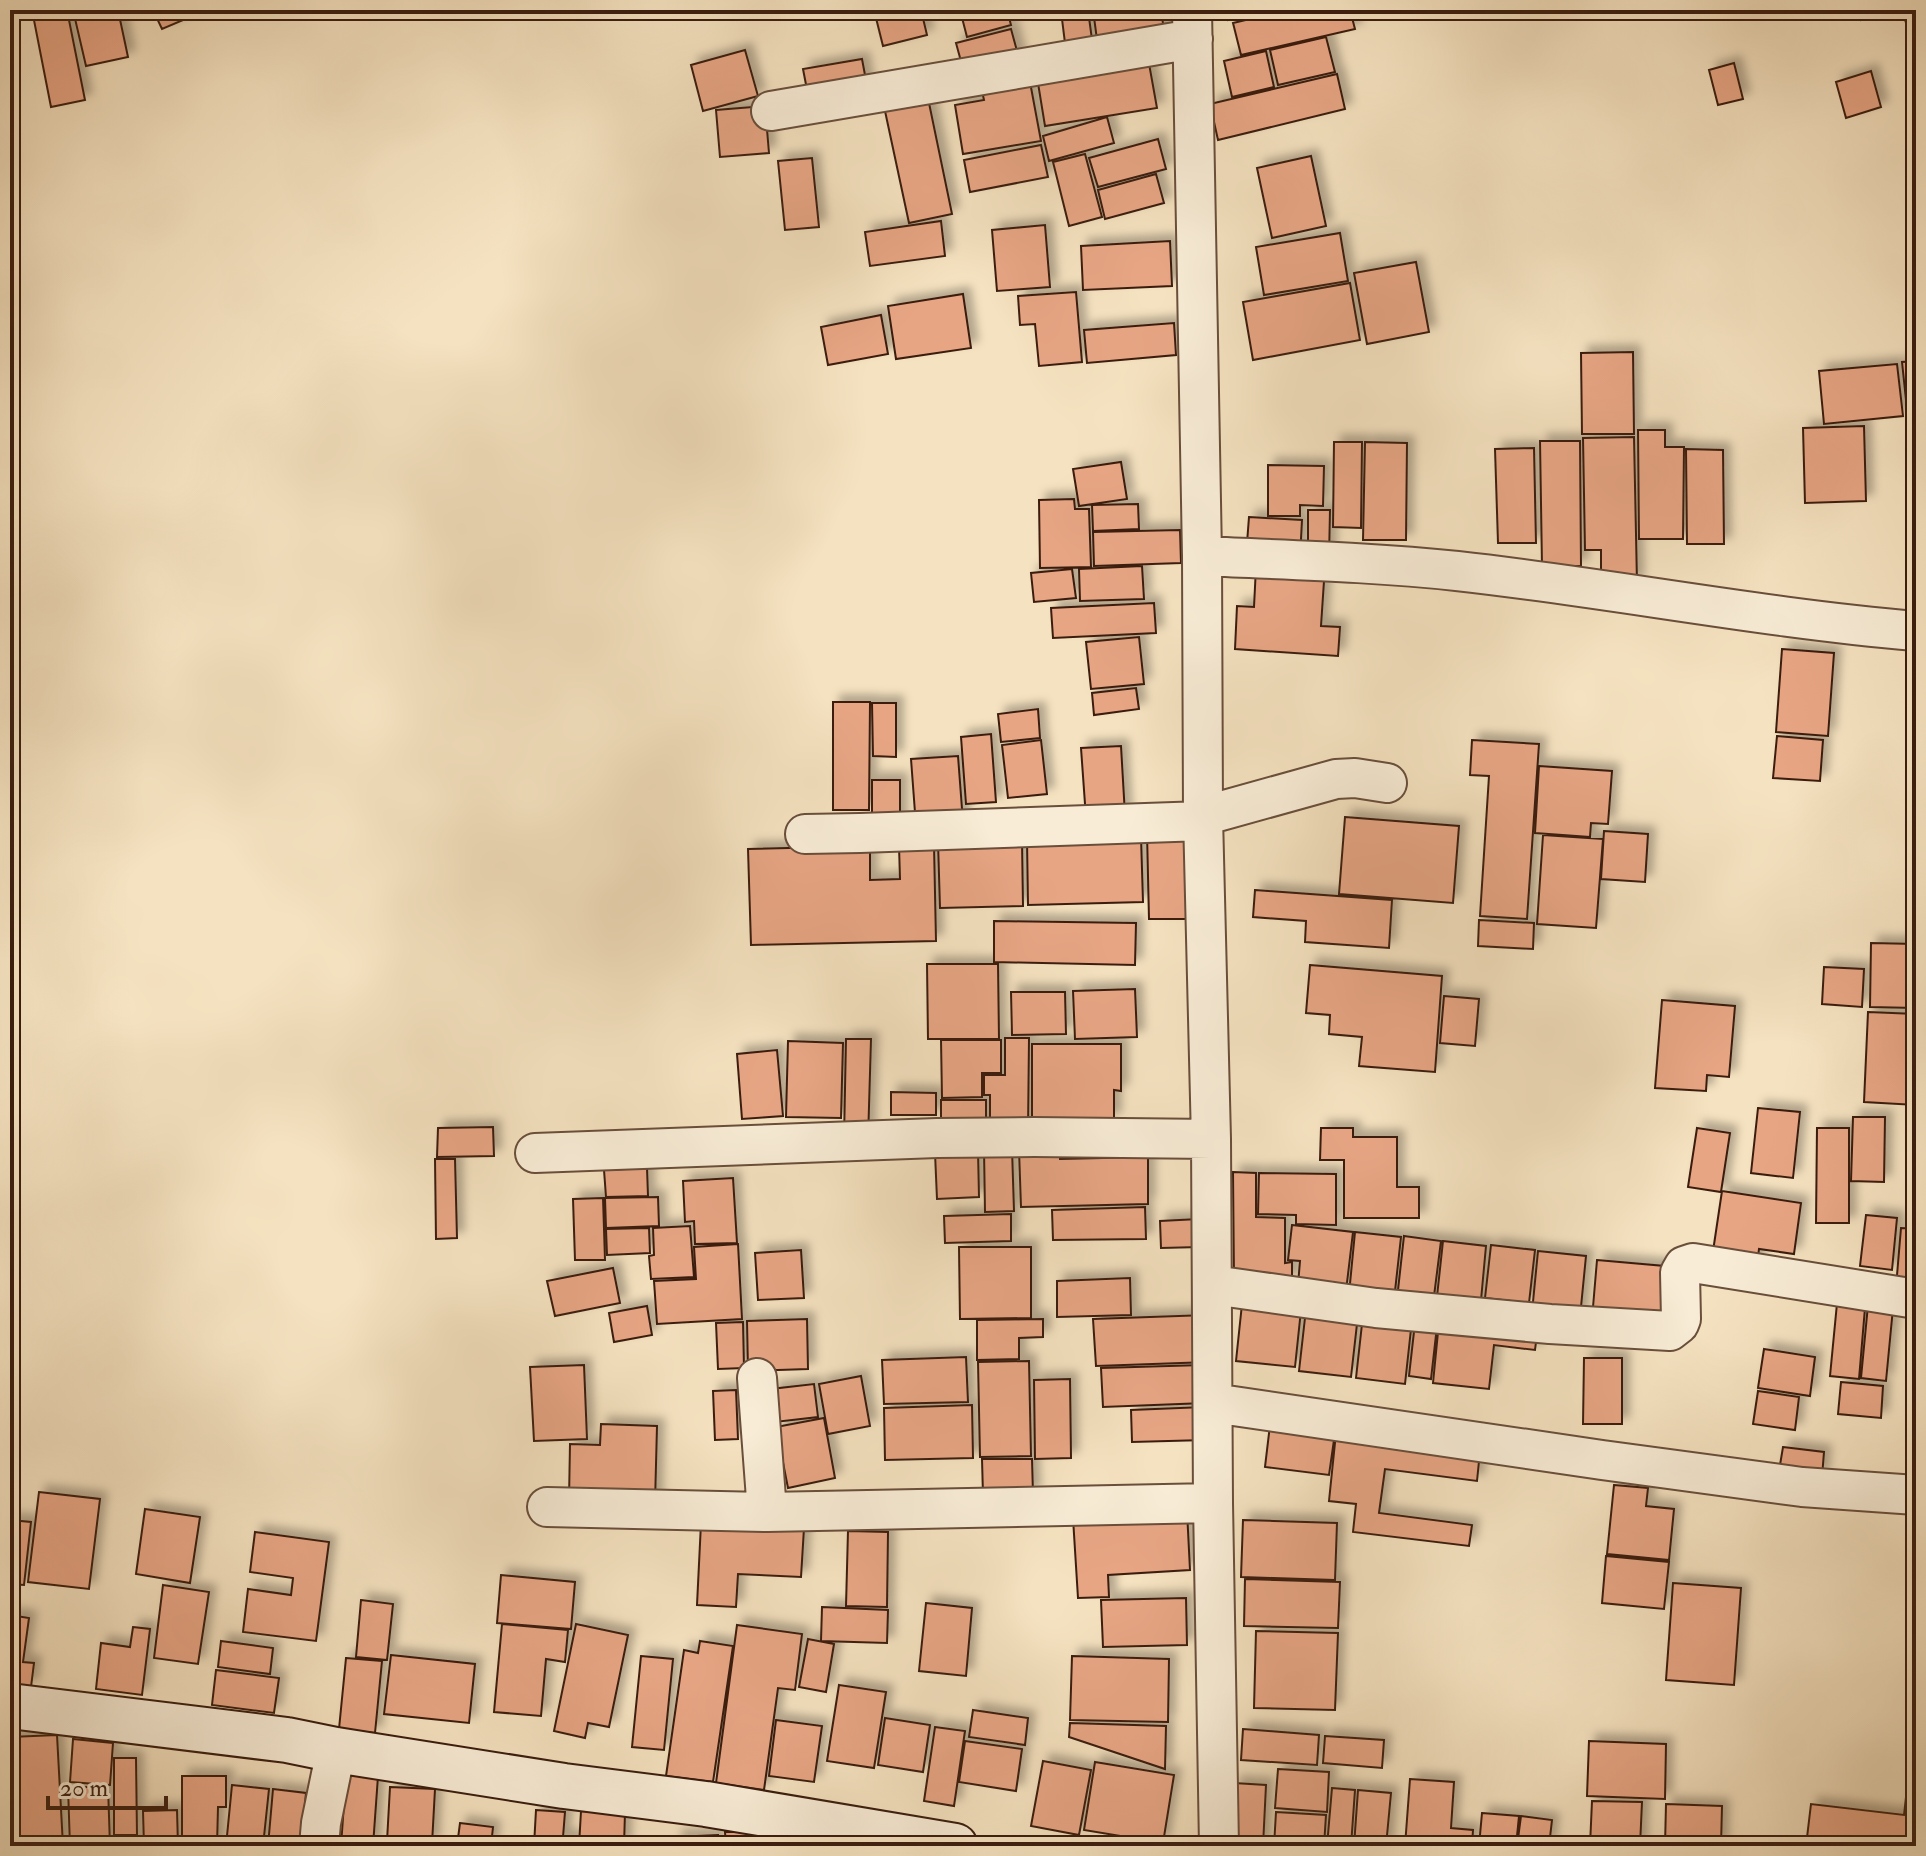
<svg xmlns="http://www.w3.org/2000/svg" width="1926" height="1856" viewBox="0 0 1926 1856" font-family="'IM FELL Double Pica',serif">
<style>
.building{fill:#e7a584;stroke:#3a1d0f;stroke-width:2;filter:url(#shadow)}
.lines{fill:none;stroke-linecap:round;stroke-linejoin:round}
.street-casing{stroke:#694e3b;stroke-width:42}
.secondary-casing{stroke:#3a1d0f;stroke-width:48}
.street{stroke:#f8ecd6;stroke-width:38}
.secondary{stroke:#f8ecd6;stroke-width:44}
</style>
<defs>
<filter id="shadow"><feDropShadow dx="7" dy="-7" stdDeviation="4" flood-color="#0004"/></filter>
</defs>
<rect width="100%" height="100%" fill="#f5e2c0"/>
<filter id="stains"><feTurbulence type="fractalNoise" baseFrequency=".0025" numOctaves="4"/><feColorMatrix values="0 0 0 0 .2 0 0 0 0 .09 0 0 0 0 .02 0 0 0 .5 -.17"/></filter>
<radialGradient id="worn" r=".72"><stop offset=".6" stop-color="#630" stop-opacity="0"/><stop offset="1" stop-color="#630" stop-opacity=".3"/></radialGradient>
<path class="building" d="M 32,10 L 67,10 L 85,100 L 51,107 Z
M 73,10 L 118,10 L 128,57 L 86,66 Z
M 153,10 L 193,10 L 195,15 L 162,29 Z
M 827,10 L 863,10 L 829,19 Z
M 874,10 L 921,10 L 927,35 L 883,46 Z
M 960,10 L 1007,10 L 1011,25 L 967,37 Z
M 1088,10 L 1093,47 L 1066,51 L 1061,11 Z
M 1093,10 L 1161,10 L 1165,37 L 1098,47 Z
M 1226,10 L 1271,10 L 1228,20 Z
M 1288,10 L 1350,10 L 1355,29 L 1241,55 L 1233,23 Z
M 1859,10 L 1881,10 L 1882,14 L 1861,20 Z
M 1916,10 L 1916,52 L 1903,14 Z
M 1011,29 L 1020,62 L 965,76 L 956,43 Z
M 1326,37 L 1335,72 L 1278,85 L 1270,50 Z
M 745,50 L 758,96 L 703,111 L 691,65 Z
M 1266,51 L 1274,87 L 1232,97 L 1224,61 Z
M 1148,58 L 1157,108 L 1045,126 L 1037,77 Z
M 862,59 L 868,91 L 809,100 L 803,69 Z
M 1734,63 L 1743,99 L 1718,105 L 1709,70 Z
M 1871,71 L 1881,107 L 1846,118 L 1836,82 Z
M 1337,74 L 1345,109 L 1218,140 L 1210,104 Z
M 1030,82 L 1041,141 L 963,154 L 955,105 L 984,100 L 982,91 Z
M 929,103 L 952,214 L 909,223 L 885,111 Z
M 765,106 L 769,153 L 720,157 L 716,110 Z
M 1107,117 L 1114,143 L 1049,161 L 1043,136 Z
M 1158,139 L 1166,169 L 1098,187 L 1089,158 Z
M 1041,145 L 1048,177 L 970,192 L 964,160 Z
M 1085,154 L 1102,217 L 1069,226 L 1053,162 Z
M 1311,156 L 1326,226 L 1272,238 L 1257,168 Z
M 812,158 L 819,227 L 785,230 L 778,161 Z
M 1156,174 L 1164,203 L 1105,219 L 1098,190 Z
M 941,221 L 945,256 L 870,266 L 865,232 Z
M 1045,225 L 1050,287 L 997,291 L 992,230 Z
M 1340,233 L 1348,281 L 1264,295 L 1256,247 Z
M 1170,241 L 1172,286 L 1083,290 L 1081,246 Z
M 1416,262 L 1429,332 L 1367,344 L 1354,273 Z
M 1350,283 L 1360,340 L 1253,360 L 1243,302 Z
M 1076,292 L 1082,362 L 1039,366 L 1035,324 L 1020,325 L 1018,296 Z
M 963,294 L 971,348 L 896,359 L 888,306 Z
M 881,315 L 888,354 L 828,365 L 821,327 Z
M 1174,323 L 1176,355 L 1087,363 L 1084,330 Z
M 1633,352 L 1634,434 L 1582,434 L 1581,353 Z
M 1916,361 L 1916,399 L 1906,400 L 1902,362 Z
M 1897,364 L 1903,416 L 1824,424 L 1819,371 Z
M 1864,426 L 1866,501 L 1805,503 L 1803,428 Z
M 1638,430 L 1665,430 L 1665,447 L 1684,447 L 1683,539 L 1639,539 Z
M 1634,437 L 1637,583 L 1601,584 L 1601,550 L 1585,550 L 1583,438 Z
M 1540,441 L 1580,441 L 1581,566 L 1542,566 Z
M 1334,442 L 1362,442 L 1361,528 L 1333,527 Z
M 1365,442 L 1407,443 L 1406,540 L 1363,540 Z
M 1534,448 L 1536,543 L 1498,543 L 1495,449 Z
M 1686,449 L 1723,450 L 1724,544 L 1687,544 Z
M 1121,462 L 1127,499 L 1079,506 L 1073,469 Z
M 1268,465 L 1324,466 L 1323,506 L 1300,505 L 1300,516 L 1268,516 Z
M 1074,499 L 1075,509 L 1089,509 L 1091,567 L 1040,568 L 1039,500 Z
M 1138,504 L 1139,529 L 1093,531 L 1092,505 Z
M 1308,510 L 1330,510 L 1329,558 L 1308,557 Z
M 1249,517 L 1302,520 L 1300,558 L 1246,556 Z
M 1180,530 L 1181,563 L 1094,566 L 1093,532 Z
M 1142,566 L 1144,599 L 1080,601 L 1079,569 Z
M 1256,567 L 1280,578 L 1324,581 L 1321,626 L 1340,627 L 1338,656 L 1235,649 L 1237,606 L 1254,607 Z
M 1072,569 L 1076,598 L 1034,602 L 1031,573 Z
M 1154,603 L 1156,633 L 1053,638 L 1051,608 Z
M 1139,637 L 1144,684 L 1091,689 L 1086,642 Z
M 1782,649 L 1834,653 L 1828,736 L 1776,732 Z
M 1136,688 L 1139,709 L 1094,715 L 1092,693 Z
M 833,702 L 870,702 L 869,810 L 833,810 Z
M 872,703 L 896,703 L 896,757 L 873,756 Z
M 1038,709 L 1040,738 L 1001,742 L 998,714 Z
M 991,734 L 996,802 L 966,804 L 961,737 Z
M 1777,736 L 1823,740 L 1820,781 L 1773,778 Z
M 1041,740 L 1047,794 L 1008,798 L 1002,745 Z
M 1472,740 L 1539,744 L 1527,919 L 1480,916 L 1489,776 L 1470,775 Z
M 1121,746 L 1125,815 L 1086,818 L 1081,748 Z
M 958,756 L 963,822 L 916,826 L 911,759 Z
M 1539,766 L 1612,771 L 1608,824 L 1591,823 L 1590,837 L 1535,833 Z
M 872,780 L 900,780 L 900,829 L 872,829 Z
M 1345,817 L 1459,826 L 1453,903 L 1339,894 Z
M 1604,831 L 1648,834 L 1645,882 L 1601,879 Z
M 1188,832 L 1189,919 L 1149,919 L 1147,833 Z
M 1543,835 L 1603,839 L 1596,928 L 1537,924 Z
M 1141,837 L 1143,902 L 1028,905 L 1027,840 Z
M 1022,840 L 1023,906 L 940,908 L 938,842 Z
M 934,845 L 936,941 L 751,945 L 748,849 L 870,846 L 870,880 L 900,879 L 899,846 Z
M 1255,890 L 1392,900 L 1389,948 L 1305,942 L 1306,921 L 1253,917 Z
M 1479,920 L 1534,923 L 1533,949 L 1478,946 Z
M 994,921 L 1136,923 L 1135,965 L 994,962 Z
M 1871,943 L 1916,944 L 1916,1008 L 1870,1007 Z
M 927,964 L 998,964 L 999,1039 L 928,1039 Z
M 1310,965 L 1442,976 L 1435,1072 L 1359,1066 L 1362,1037 L 1329,1034 L 1330,1015 L 1306,1013 Z
M 1824,967 L 1864,969 L 1862,1007 L 1822,1004 Z
M 1135,989 L 1137,1037 L 1075,1039 L 1073,991 Z
M 1011,992 L 1065,992 L 1066,1034 L 1012,1035 Z
M 1444,996 L 1479,999 L 1475,1046 L 1440,1043 Z
M 1662,1000 L 1735,1006 L 1729,1077 L 1707,1075 L 1706,1091 L 1655,1088 Z
M 1868,1012 L 1916,1014 L 1916,1105 L 1864,1102 Z
M 1005,1038 L 1029,1038 L 1028,1131 L 990,1130 L 990,1095 L 984,1095 L 984,1075 L 1005,1075 Z
M 846,1039 L 871,1039 L 868,1140 L 844,1139 Z
M 941,1040 L 1001,1040 L 1001,1073 L 982,1073 L 982,1097 L 942,1098 Z
M 788,1041 L 843,1043 L 841,1118 L 786,1117 Z
M 1032,1044 L 1121,1044 L 1121,1091 L 1114,1090 L 1114,1119 L 1032,1130 Z
M 777,1050 L 783,1116 L 742,1119 L 737,1054 Z
M 891,1092 L 936,1093 L 936,1115 L 891,1115 Z
M 941,1100 L 986,1100 L 986,1134 L 941,1134 Z
M 1758,1108 L 1800,1112 L 1793,1178 L 1751,1173 Z
M 1853,1117 L 1885,1117 L 1884,1182 L 1851,1181 Z
M 493,1127 L 494,1156 L 437,1157 L 438,1128 Z
M 1321,1128 L 1353,1128 L 1353,1137 L 1397,1137 L 1397,1187 L 1419,1187 L 1419,1218 L 1344,1218 L 1344,1160 L 1320,1160 Z
M 1697,1128 L 1730,1133 L 1721,1192 L 1688,1187 Z
M 1817,1128 L 1849,1128 L 1849,1223 L 1816,1223 Z
M 1012,1149 L 1014,1211 L 985,1212 L 984,1150 Z
M 1060,1149 L 1060,1159 L 1148,1157 L 1148,1204 L 1021,1207 L 1019,1150 Z
M 978,1151 L 979,1197 L 937,1199 L 935,1153 Z
M 435,1159 L 455,1159 L 457,1238 L 436,1239 Z
M 647,1168 L 648,1196 L 606,1197 L 604,1170 Z
M 1233,1172 L 1256,1173 L 1256,1217 L 1285,1218 L 1285,1263 L 1292,1262 L 1292,1281 L 1234,1280 Z
M 1259,1173 L 1336,1174 L 1336,1225 L 1296,1224 L 1296,1215 L 1258,1214 Z
M 733,1178 L 737,1243 L 695,1244 L 694,1221 L 685,1222 L 683,1181 Z
M 1722,1191 L 1801,1203 L 1794,1254 L 1759,1249 L 1757,1265 L 1712,1258 Z
M 658,1197 L 659,1226 L 606,1228 L 605,1198 Z
M 603,1198 L 605,1260 L 575,1260 L 573,1199 Z
M 1145,1207 L 1146,1239 L 1053,1240 L 1052,1210 Z
M 1011,1214 L 1011,1241 L 945,1243 L 944,1216 Z
M 1866,1215 L 1897,1218 L 1892,1270 L 1860,1266 Z
M 1199,1219 L 1200,1247 L 1161,1248 L 1160,1221 Z
M 1292,1225 L 1353,1232 L 1346,1291 L 1298,1285 L 1300,1261 L 1288,1260 Z
M 690,1226 L 694,1277 L 651,1279 L 649,1256 L 654,1255 L 653,1228 Z
M 649,1228 L 650,1253 L 607,1255 L 606,1229 Z
M 1901,1228 L 1916,1229 L 1916,1297 L 1896,1287 Z
M 1355,1232 L 1401,1237 L 1394,1300 L 1349,1294 Z
M 1404,1236 L 1441,1241 L 1433,1304 L 1397,1299 Z
M 1443,1241 L 1486,1246 L 1480,1311 L 1436,1306 Z
M 738,1244 L 742,1319 L 657,1324 L 654,1281 L 696,1279 L 694,1247 Z
M 1491,1245 L 1535,1250 L 1529,1303 L 1485,1298 Z
M 959,1247 L 1031,1247 L 1031,1318 L 960,1319 Z
M 801,1250 L 804,1298 L 758,1300 L 755,1253 Z
M 1538,1251 L 1586,1256 L 1580,1317 L 1532,1312 Z
M 1597,1260 L 1676,1267 L 1671,1326 L 1634,1311 L 1593,1307 Z
M 613,1268 L 620,1303 L 555,1316 L 547,1281 Z
M 1130,1278 L 1131,1315 L 1057,1317 L 1057,1281 Z
M 1838,1293 L 1866,1296 L 1859,1379 L 1830,1376 Z
M 1242,1304 L 1301,1310 L 1295,1367 L 1236,1361 Z
M 1868,1305 L 1893,1308 L 1886,1381 L 1861,1378 Z
M 647,1306 L 652,1335 L 614,1342 L 609,1313 Z
M 1306,1309 L 1358,1315 L 1351,1377 L 1299,1371 Z
M 1207,1315 L 1209,1362 L 1096,1366 L 1093,1319 Z
M 1363,1315 L 1412,1320 L 1405,1384 L 1356,1378 Z
M 807,1319 L 808,1369 L 748,1371 L 747,1321 Z
M 1043,1319 L 1043,1337 L 1019,1338 L 1019,1359 L 977,1360 L 977,1320 Z
M 743,1322 L 744,1368 L 718,1369 L 716,1323 Z
M 1439,1322 L 1537,1334 L 1535,1350 L 1494,1345 L 1489,1389 L 1433,1383 Z
M 1415,1323 L 1437,1326 L 1431,1379 L 1409,1376 Z
M 1764,1349 L 1815,1357 L 1810,1396 L 1758,1388 Z
M 966,1357 L 968,1402 L 884,1404 L 882,1360 Z
M 1584,1358 L 1622,1358 L 1622,1424 L 1583,1424 Z
M 1029,1361 L 1031,1456 L 980,1457 L 978,1362 Z
M 584,1365 L 587,1439 L 534,1441 L 530,1367 Z
M 1203,1365 L 1205,1403 L 1103,1407 L 1101,1368 Z
M 861,1376 L 870,1426 L 828,1434 L 819,1384 Z
M 1070,1379 L 1071,1458 L 1035,1459 L 1034,1380 Z
M 1841,1382 L 1883,1386 L 1881,1418 L 1838,1414 Z
M 814,1384 L 818,1417 L 775,1422 L 771,1389 Z
M 736,1390 L 738,1439 L 715,1440 L 713,1391 Z
M 1758,1391 L 1799,1397 L 1795,1430 L 1753,1424 Z
M 972,1405 L 973,1458 L 885,1460 L 884,1408 Z
M 1204,1407 L 1205,1440 L 1132,1442 L 1131,1410 Z
M 824,1418 L 835,1478 L 788,1488 L 776,1427 Z
M 601,1424 L 657,1426 L 655,1503 L 569,1500 L 570,1444 L 600,1445 Z
M 1270,1425 L 1335,1433 L 1329,1475 L 1265,1467 Z
M 1336,1433 L 1480,1451 L 1477,1481 L 1385,1469 L 1379,1513 L 1472,1525 L 1469,1546 L 1353,1532 L 1356,1504 L 1329,1501 Z
M 1783,1447 L 1824,1452 L 1822,1477 L 1779,1471 Z
M 982,1459 L 1032,1459 L 1033,1494 L 983,1495 Z
M 1614,1485 L 1648,1488 L 1646,1506 L 1674,1509 L 1669,1560 L 1607,1554 Z
M 39,1492 L 100,1499 L 89,1589 L 28,1582 Z
M 145,1509 L 200,1517 L 190,1583 L 136,1574 Z
M 1187,1511 L 1190,1570 L 1108,1575 L 1109,1597 L 1078,1598 L 1073,1518 Z
M 10,1520 L 31,1522 L 24,1585 L 10,1584 Z
M 1243,1520 L 1337,1523 L 1335,1580 L 1241,1577 Z
M 701,1523 L 804,1528 L 801,1577 L 738,1574 L 736,1607 L 697,1605 Z
M 848,1531 L 888,1532 L 887,1607 L 846,1606 Z
M 255,1532 L 329,1542 L 316,1641 L 243,1632 L 248,1589 L 291,1595 L 293,1578 L 250,1572 Z
M 1606,1556 L 1669,1562 L 1664,1609 L 1602,1603 Z
M 501,1575 L 575,1582 L 571,1629 L 497,1623 Z
M 1245,1579 L 1340,1582 L 1338,1628 L 1244,1626 Z
M 1673,1583 L 1741,1588 L 1734,1685 L 1666,1680 Z
M 163,1585 L 209,1592 L 198,1664 L 154,1658 Z
M 1186,1598 L 1187,1645 L 1103,1647 L 1101,1600 Z
M 361,1600 L 393,1604 L 387,1660 L 356,1657 Z
M 926,1603 L 972,1608 L 966,1676 L 919,1671 Z
M 822,1607 L 888,1610 L 887,1643 L 821,1641 Z
M 10,1615 L 29,1618 L 23,1662 L 34,1663 L 31,1687 L 10,1685 Z
M 502,1624 L 568,1630 L 565,1662 L 546,1659 L 541,1716 L 494,1712 Z
M 576,1624 L 628,1635 L 609,1727 L 588,1723 L 585,1738 L 554,1731 Z
M 737,1625 L 802,1634 L 795,1690 L 778,1688 L 764,1790 L 716,1783 Z
M 133,1627 L 150,1629 L 142,1695 L 96,1689 L 101,1643 L 130,1647 Z
M 1256,1631 L 1338,1633 L 1335,1710 L 1254,1708 Z
M 808,1639 L 834,1644 L 826,1692 L 799,1687 Z
M 221,1641 L 273,1648 L 270,1674 L 218,1667 Z
M 700,1641 L 733,1646 L 713,1782 L 666,1776 L 684,1650 L 698,1653 Z
M 391,1655 L 475,1664 L 469,1723 L 384,1714 Z
M 641,1656 L 673,1659 L 664,1750 L 632,1747 Z
M 1072,1656 L 1169,1659 L 1168,1722 L 1070,1720 Z
M 346,1658 L 382,1661 L 375,1733 L 339,1729 Z
M 216,1670 L 279,1678 L 274,1713 L 212,1705 Z
M 839,1685 L 886,1692 L 874,1768 L 827,1761 Z
M 973,1710 L 1028,1718 L 1025,1745 L 969,1737 Z
M 885,1718 L 930,1725 L 923,1772 L 878,1765 Z
M 776,1720 L 822,1726 L 814,1782 L 769,1776 Z
M 1070,1723 L 1166,1726 L 1165,1769 L 1069,1737 Z
M 935,1727 L 965,1731 L 954,1806 L 924,1801 Z
M 1243,1729 L 1319,1735 L 1317,1765 L 1241,1760 Z
M 57,1735 L 63,1846 L 10,1846 L 10,1737 Z
M 1325,1736 L 1384,1740 L 1382,1768 L 1323,1763 Z
M 73,1739 L 113,1743 L 110,1785 L 70,1782 Z
M 965,1741 L 1022,1749 L 1016,1791 L 959,1782 Z
M 1589,1741 L 1666,1744 L 1665,1799 L 1587,1796 Z
M 114,1758 L 136,1758 L 137,1835 L 114,1835 Z
M 1043,1761 L 1091,1770 L 1079,1835 L 1031,1826 Z
M 1095,1762 L 1174,1775 L 1163,1843 L 1084,1830 Z
M 1278,1769 L 1329,1772 L 1327,1812 L 1275,1808 Z
M 346,1775 L 378,1776 L 373,1846 L 341,1846 Z
M 182,1776 L 226,1776 L 226,1807 L 218,1807 L 217,1846 L 182,1846 Z
M 1410,1779 L 1454,1782 L 1451,1828 L 1473,1830 L 1472,1846 L 1405,1846 Z
M 1234,1783 L 1266,1785 L 1263,1846 L 1230,1846 Z
M 232,1785 L 269,1789 L 263,1846 L 226,1846 Z
M 108,1786 L 110,1846 L 70,1846 L 68,1788 Z
M 390,1787 L 435,1789 L 432,1844 L 387,1841 Z
M 1332,1788 L 1355,1790 L 1351,1846 L 1327,1846 Z
M 273,1789 L 306,1793 L 301,1846 L 268,1846 Z
M 1358,1790 L 1391,1793 L 1386,1846 L 1354,1846 Z
M 1906,1797 L 1916,1798 L 1916,1846 L 1806,1846 L 1811,1804 L 1904,1815 Z
M 1592,1801 L 1642,1802 L 1640,1846 L 1590,1846 Z
M 1666,1804 L 1722,1806 L 1721,1846 L 1665,1846 Z
M 177,1810 L 178,1846 L 144,1846 L 143,1811 Z
M 536,1810 L 565,1812 L 563,1837 L 575,1838 L 574,1846 L 534,1846 Z
M 581,1811 L 625,1812 L 624,1846 L 579,1846 Z
M 1276,1812 L 1326,1815 L 1324,1846 L 1274,1846 Z
M 1482,1813 L 1519,1816 L 1516,1846 L 1479,1846 Z
M 1521,1816 L 1552,1820 L 1549,1846 L 1517,1846 Z
M 460,1823 L 493,1827 L 491,1846 L 457,1846 Z
M 725,1832 L 750,1832 L 750,1846 L 726,1846 Z
M 718,1835 L 718,1846 L 676,1846 L 675,1837 Z
M 119,1838 L 140,1838 L 140,1846 L 119,1846 Z"/>
<g class="lines">
<defs>
<path id="street" d="M 1192,10 L 1202,556 L 1203,816 L 1211,1139 L 1213,1503 L 1219,1846
M 771,111 L 1193,39
M 1202,556 C 1287,560 1373,562 1457,571 C 1611,588 1762,618 1916,631
M 1203,816 L 1336,779 L 1355,778 L 1387,783
M 805,834 L 860,833 L 1203,821
M 535,1153 L 937,1138 L 1034,1137 L 1211,1139
M 1213,1285 L 1376,1308 L 1550,1324 L 1670,1331 L 1679,1324 L 1681,1319 L 1680,1273 L 1684,1266 L 1693,1263 L 1916,1299
M 757,1378 L 767,1512
M 1213,1403 L 1602,1460 L 1802,1487 L 1916,1495
M 547,1507 L 767,1512 L 1213,1503
M 319,1846 L 321,1823 L 336,1750"/>
<path id="secondary" d="M 10,1706 L 287,1740 L 336,1750 L 564,1786 L 706,1804 L 955,1846"/>
</defs>
<use href="#street" class="street-casing"/>
<use href="#secondary" class="secondary-casing"/>
<use href="#street" class="street"/>
<use href="#secondary" class="secondary"/>
</g>
<rect width="1926" height="1856" fill="none" stroke="#f5e2c0" stroke-width="40"/>
<rect x="12" y="12" width="1902" height="1832" fill="none" stroke="#3a1d0f" stroke-width="4"/>
<rect x="20" y="20" width="1886" height="1816" fill="none" stroke="#3a1d0f" stroke-width="2"/>
<path d="M48 1796v12h118v-12" fill="none" stroke="#3a1d0f" stroke-width="4"/>
<text x="60" y="1796" font-size="24" fill="#3a1d0f" stroke="#f8ecd6" stroke-width="6" paint-order="stroke">20 m</text>
<rect width="100%" height="100%" filter="url(#stains)"/>
<rect width="100%" height="100%" fill="url(#worn)"/>
</svg>
